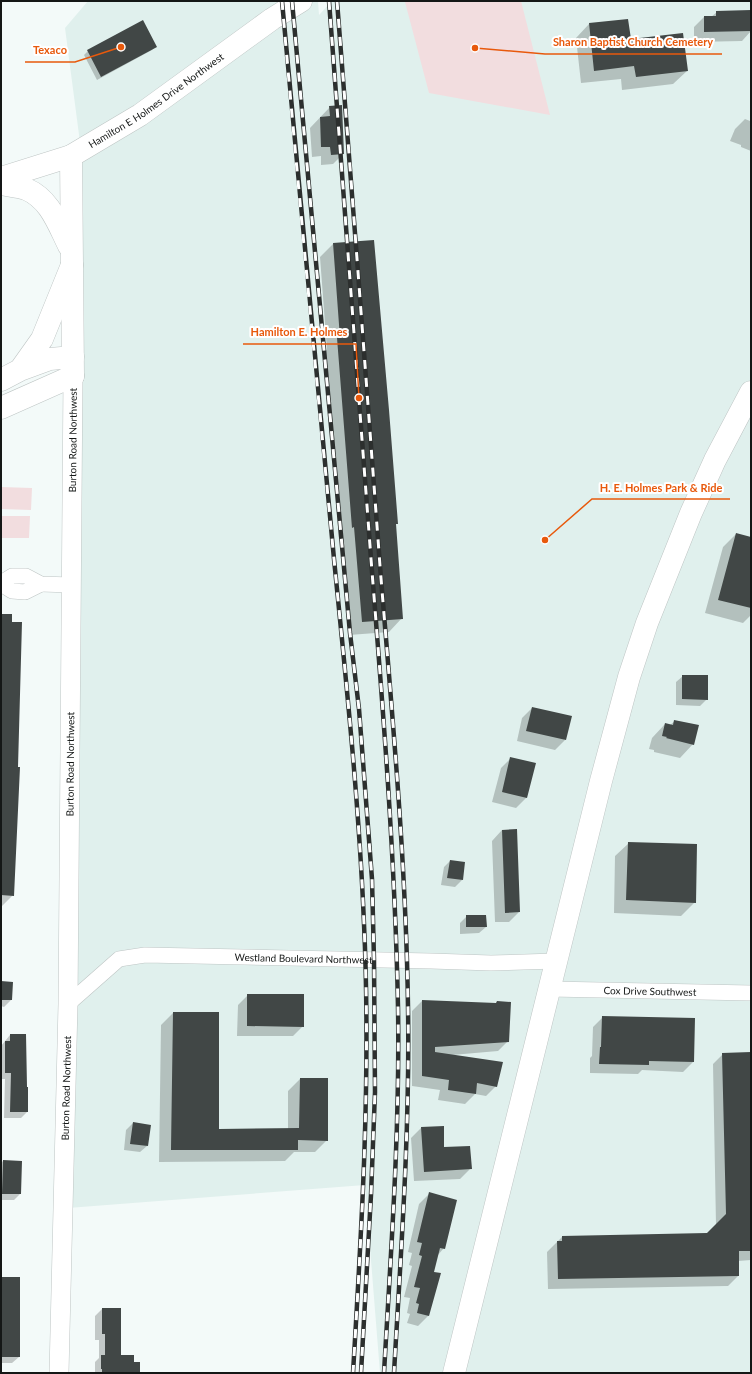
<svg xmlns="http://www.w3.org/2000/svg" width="752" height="1374" viewBox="0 0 752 1374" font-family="Lato,sans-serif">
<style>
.built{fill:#e0f0ed}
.green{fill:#f2dddf}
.shadow{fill:#0003}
.building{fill:#414746}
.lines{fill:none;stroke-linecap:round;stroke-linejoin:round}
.minor-casing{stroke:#bec5c4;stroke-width:16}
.tertiary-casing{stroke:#bec5c4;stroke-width:20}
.secondary-casing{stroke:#bec5c4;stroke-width:23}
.motorway-casing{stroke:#bec5c4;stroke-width:23}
.minor{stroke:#fff;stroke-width:15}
.tertiary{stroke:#fff;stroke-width:19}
.secondary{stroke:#fff;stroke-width:22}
.motorway{stroke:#fff;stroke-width:22}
.rail-casing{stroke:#2c2f2e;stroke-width:4.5}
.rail{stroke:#fff;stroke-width:3;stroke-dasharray:9;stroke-linecap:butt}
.labels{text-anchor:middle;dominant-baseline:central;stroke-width:4;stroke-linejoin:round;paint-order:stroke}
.street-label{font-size:10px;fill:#141716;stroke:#fff}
.leader{fill:none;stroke:#e8590c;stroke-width:1.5}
.callout-dot{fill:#e8590c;stroke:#fff;stroke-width:1.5}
.callout-label{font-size:11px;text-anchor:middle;font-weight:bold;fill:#e8590c;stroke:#fff;stroke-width:4;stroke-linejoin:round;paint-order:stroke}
</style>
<rect width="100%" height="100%" fill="#f3faf9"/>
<path class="built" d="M 88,1 L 318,1 L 319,15 L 332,1 L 751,1 L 751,1373 L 380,1373 L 365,1185 L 68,1208 L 81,150 L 65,28 Z"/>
<path class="green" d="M 410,1 L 521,1 L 550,115 L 429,93 L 405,2 Z
M 1,487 L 32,488 L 31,510 L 1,509 Z
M 1,516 L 30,516 L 29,538 L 1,538 Z"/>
<path class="shadow" d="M 751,11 L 751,31 L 742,41 L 694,42 L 694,27 L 704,17 L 711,17 L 717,12 Z
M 627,20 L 630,41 L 687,71 L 673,84 L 622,90 L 621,79 L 581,83 L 576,38 L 589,24 Z
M 156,46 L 152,50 L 97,80 L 84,55 L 88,51 Z
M 330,107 L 343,154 L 333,164 L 321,165 L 321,156 L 312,157 L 310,128 Z
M 751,118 L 751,151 L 741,147 L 741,145 L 730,141 L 735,129 L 745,119 L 750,121 Z
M 373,241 L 397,523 L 395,525 L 402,618 L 389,632 L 349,635 L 341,540 L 339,540 L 324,352 L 327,350 L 320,257 L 333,244 Z
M 736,534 L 751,538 L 751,615 L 743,623 L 705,613 L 723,547 Z
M 1,615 L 13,895 L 1,907 Z
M 683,676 L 707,699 L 700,706 L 676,705 L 676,682 Z
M 532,708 L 565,740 L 555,750 L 517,741 L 522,718 Z
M 675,721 L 693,744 L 680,758 L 654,752 L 654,750 L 649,749 L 652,738 L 665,724 L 670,725 Z
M 511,758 L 534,764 L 526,798 L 516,808 L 492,802 L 501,768 Z
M 502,830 L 519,912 L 509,922 L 495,922 L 492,841 Z
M 629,843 L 695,902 L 681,916 L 614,913 L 615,856 Z
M 450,861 L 464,863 L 462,880 L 455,887 L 441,885 L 444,867 Z
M 467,916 L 486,927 L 479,933 L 460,934 L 460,923 Z
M 1,982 L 11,1000 L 4,1007 L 1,1006 Z
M 248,995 L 303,1026 L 293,1036 L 237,1036 L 238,1005 Z
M 422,1001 L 495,1004 L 508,1041 L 498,1051 L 452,1055 L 496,1086 L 486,1096 L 475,1094 L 465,1104 L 438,1100 L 440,1090 L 412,1086 L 412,1011 Z
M 173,1013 L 218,1130 L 288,1129 L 288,1091 L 300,1079 L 327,1140 L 315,1152 L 294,1152 L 285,1161 L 159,1162 L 161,1025 Z
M 603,1017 L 693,1062 L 683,1072 L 642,1070 L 638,1074 L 590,1073 L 590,1058 L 592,1056 L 593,1027 Z
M 10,1035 L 27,1112 L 21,1118 L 4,1118 L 5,1079 L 1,1079 L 1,1046 Z
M 751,1053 L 751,1260 L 738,1261 L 738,1276 L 728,1286 L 548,1289 L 547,1252 L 562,1237 L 707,1234 L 716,1225 L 713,1064 L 723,1054 Z
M 133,1123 L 147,1146 L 140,1152 L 124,1150 L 126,1130 Z
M 443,1127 L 443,1148 L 470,1169 L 460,1179 L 414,1181 L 411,1138 L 421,1128 Z
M 3,1161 L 20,1194 L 14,1200 L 1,1200 L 1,1163 Z
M 429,1194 L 444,1248 L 437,1256 L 433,1272 L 439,1274 L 428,1316 L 418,1326 L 407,1323 L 410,1314 L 407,1313 L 410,1298 L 404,1297 L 412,1266 L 409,1265 L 412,1253 L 408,1252 L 419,1204 Z
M 1,1278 L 19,1357 L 12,1363 L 1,1363 Z
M 102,1309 L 120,1356 L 133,1363 L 139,1373 L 95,1373 L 95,1362 L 99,1358 L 99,1340 L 95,1340 L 95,1316 Z"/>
<path class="building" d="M 751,10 L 751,31 L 704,32 L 704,16 L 716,16 L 716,11 Z
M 628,19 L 631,39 L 683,33 L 688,71 L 636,77 L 634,66 L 594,71 L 589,23 Z
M 143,20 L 157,47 L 101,77 L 87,50 Z
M 342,105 L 344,154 L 331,155 L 330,147 L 321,147 L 320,117 L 330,116 L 329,106 Z
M 374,240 L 389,410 L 398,524 L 396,524 L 403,619 L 362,622 L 354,527 L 352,528 L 337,338 L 340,338 L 333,243 Z
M 736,533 L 751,537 L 751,608 L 718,600 Z
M 1,614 L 12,614 L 12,622 L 22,622 L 18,767 L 20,767 L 14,896 L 1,895 Z
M 682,675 L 708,675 L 708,700 L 682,699 Z
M 532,707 L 572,716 L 566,740 L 526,731 Z
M 674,720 L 699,725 L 694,745 L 666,738 L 667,737 L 662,736 L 665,723 L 673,725 Z
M 510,757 L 536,763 L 527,798 L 502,792 Z
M 517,829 L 520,912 L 505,913 L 502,830 Z
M 628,842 L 697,844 L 696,903 L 626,900 Z
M 450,860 L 465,862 L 463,880 L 447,878 Z
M 466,915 L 486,915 L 487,927 L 466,927 Z
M 1,981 L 13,982 L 12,1000 L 1,1000 Z
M 247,994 L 304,994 L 304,1027 L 247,1026 Z
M 422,1000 L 496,1003 L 497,1001 L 511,1002 L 509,1042 L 435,1047 L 435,1052 L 503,1062 L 497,1087 L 477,1083 L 476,1094 L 448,1090 L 449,1080 L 422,1076 Z
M 173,1012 L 219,1012 L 219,1129 L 299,1128 L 300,1078 L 328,1078 L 328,1141 L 298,1140 L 298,1150 L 171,1150 Z
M 602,1016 L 695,1018 L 694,1062 L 649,1061 L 649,1065 L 599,1064 L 600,1047 L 601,1047 Z
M 10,1034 L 26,1034 L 27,1087 L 28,1087 L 28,1112 L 10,1112 L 11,1073 L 5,1073 L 5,1041 L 10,1041 Z
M 751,1052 L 751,1251 L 739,1251 L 739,1276 L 558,1279 L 557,1241 L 562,1241 L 562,1236 L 707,1233 L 726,1214 L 722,1053 Z
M 133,1122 L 151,1125 L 148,1146 L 130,1144 Z
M 444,1126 L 444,1147 L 470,1146 L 472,1169 L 424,1172 L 421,1127 Z
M 3,1160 L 22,1161 L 21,1194 L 2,1194 Z
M 429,1192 L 457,1200 L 445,1249 L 440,1248 L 434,1272 L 441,1273 L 429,1316 L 417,1313 L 419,1304 L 416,1303 L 420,1288 L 414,1287 L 422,1256 L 419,1255 L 422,1243 L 417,1242 Z
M 1,1277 L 20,1277 L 20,1357 L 1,1357 Z
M 102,1308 L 121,1308 L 121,1355 L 134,1355 L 134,1362 L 140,1362 L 140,1373 L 102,1373 L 102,1369 L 101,1369 L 101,1355 L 105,1355 L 105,1334 L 102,1334 Z"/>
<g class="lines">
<defs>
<g id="minor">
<path d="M 1,583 L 12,576 L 26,576 L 41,584 L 71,585"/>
<path d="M 1,584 L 12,591 L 25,592 L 41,584"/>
<path id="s1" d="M 550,989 L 751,993"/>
<path id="s2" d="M 68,1004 L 119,959 L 145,955 L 431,961 L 491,963 L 556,961"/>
</g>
<g id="tertiary">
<path id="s3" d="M 59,1373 L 68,1004 L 73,376"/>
</g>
<g id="secondary">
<path d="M 71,156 L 73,376"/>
<path id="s4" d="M 1,178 L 71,156 L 140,115 L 272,19 L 301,1"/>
<path d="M 1,184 C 9,186 18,186 26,189 C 50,199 58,224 69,246"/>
<path d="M 454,1373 L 601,781 L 629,677 L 647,623 L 691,513 L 715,460 L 751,392"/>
</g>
<path id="motorway" d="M 20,370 L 50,359 L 73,357
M 1,380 L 20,370 L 42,339 L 72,265
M 1,408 L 73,376"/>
</defs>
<use href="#minor" class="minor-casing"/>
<use href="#tertiary" class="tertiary-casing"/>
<use href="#secondary" class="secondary-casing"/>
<use href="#motorway" class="motorway-casing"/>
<use href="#minor" class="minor"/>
<use href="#tertiary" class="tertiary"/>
<use href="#secondary" class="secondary"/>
<use href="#motorway" class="motorway"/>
<defs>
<path id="rail" d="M 282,1 C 298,187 316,373 334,559 C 346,680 359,802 364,924 C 371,1074 362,1224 353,1373
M 292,1 L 350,633 L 359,709 L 372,879 L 374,960 L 375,1092 L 371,1195 L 361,1373
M 329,1 C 343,187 357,373 371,559 C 383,708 395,857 398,1007 C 400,1129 391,1251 384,1373
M 337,1 C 352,189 366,378 380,566 C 392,713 406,860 408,1007 C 410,1129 401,1251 394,1373"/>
</defs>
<use href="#rail" class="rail-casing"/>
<use href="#rail" class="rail"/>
</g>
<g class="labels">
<g class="street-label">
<text stroke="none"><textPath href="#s4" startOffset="175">Hamilton E Holmes Drive Northwest</textPath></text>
<text stroke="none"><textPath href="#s3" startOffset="933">Burton Road Northwest</textPath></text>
<text stroke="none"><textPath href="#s3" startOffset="609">Burton Road Northwest</textPath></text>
<text stroke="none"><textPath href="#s2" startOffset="253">Westland Boulevard Northwest</textPath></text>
<text stroke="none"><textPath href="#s1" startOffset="100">Cox Drive Southwest</textPath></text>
<text stroke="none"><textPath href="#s3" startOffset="285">Burton Road Northwest</textPath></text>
</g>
</g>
<path class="leader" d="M475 48L545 54H722M121 47L75 62H25M359 398L356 344H243M545 540L592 499H730"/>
<g class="callout-dot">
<circle cx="475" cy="48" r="4"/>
<circle cx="121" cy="47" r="4"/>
<circle cx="359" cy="398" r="4"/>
<circle cx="545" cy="540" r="4"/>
</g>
<g class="callout-label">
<text x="633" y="46">Sharon Baptist Church Cemetery</text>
<text x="50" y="54">Texaco</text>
<text x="299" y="336">Hamilton E. Holmes</text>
<text x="661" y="492">H. E. Holmes Park &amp; Ride</text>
</g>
<rect width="752" height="1374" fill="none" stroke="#141716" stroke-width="4"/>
</svg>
